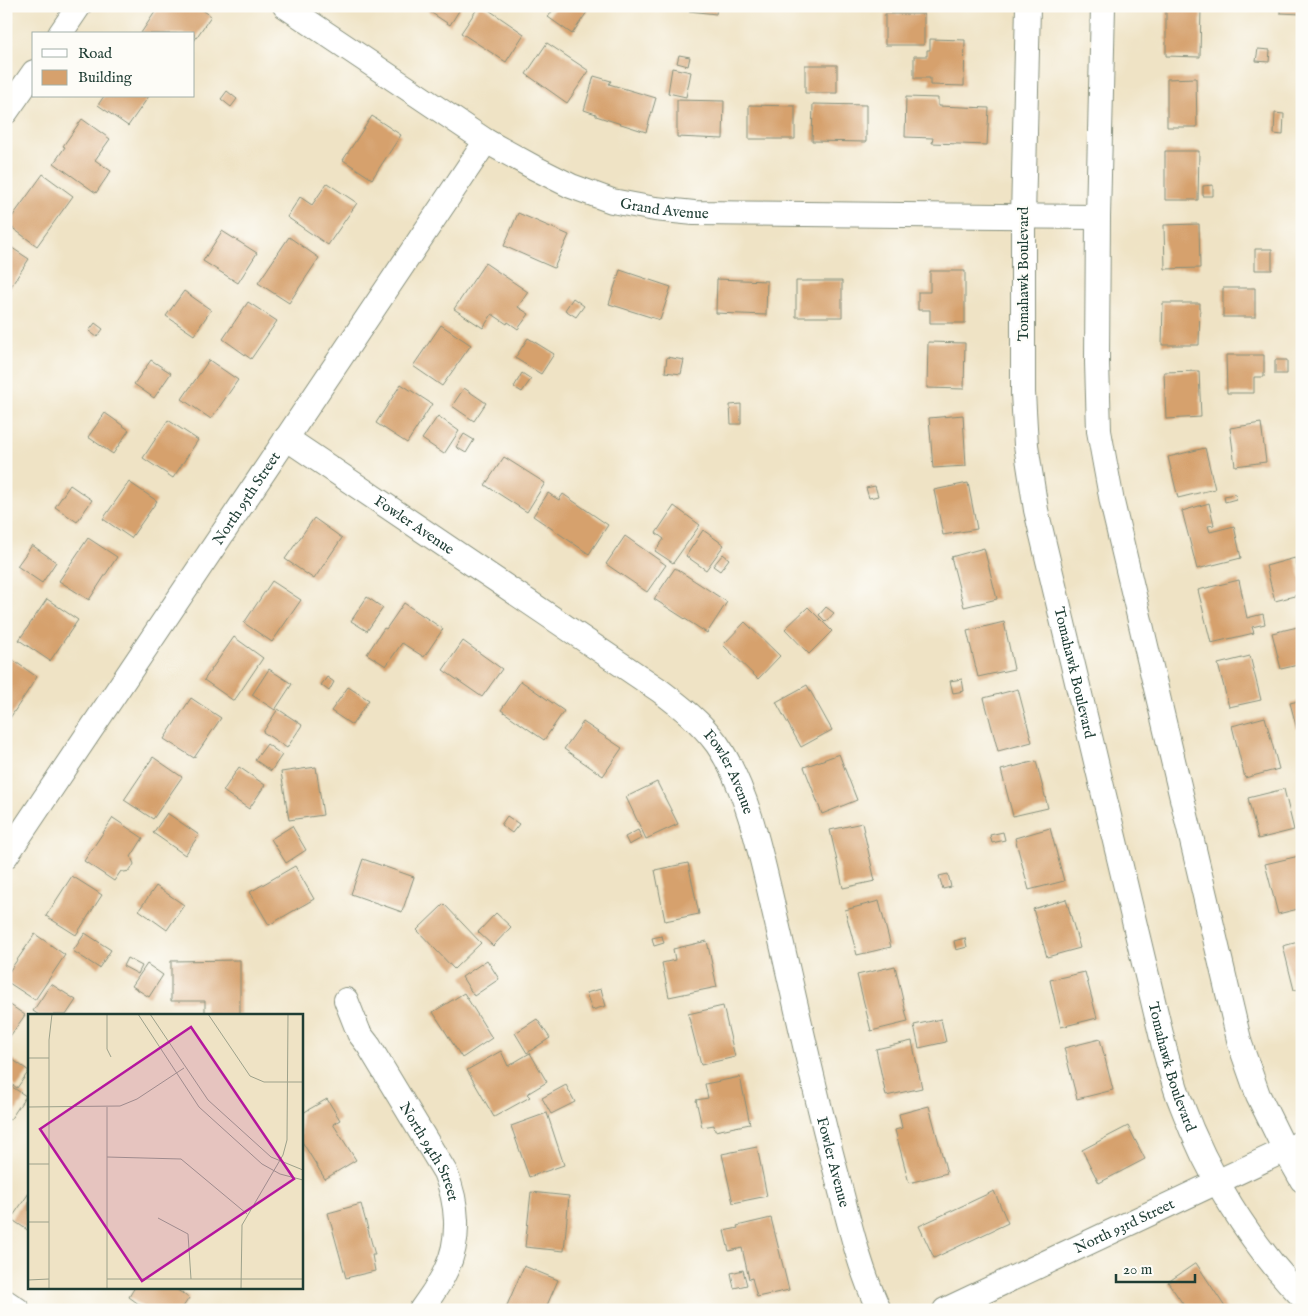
<svg xmlns="http://www.w3.org/2000/svg" width="1308" height="1316" viewBox="0 0 1308 1316" font-family="'IM FELL English',serif">
<style>
.building{fill:#d6a16d}
.lines{fill:none;stroke-linecap:round;stroke-linejoin:round}
.minor-casing{stroke:#87907c;stroke-width:26}
.minor{stroke:#fff;stroke-width:24}
.labels{text-anchor:middle;dominant-baseline:central;stroke-width:4.5;stroke-linejoin:round;paint-order:stroke}
.street-label{font-size:15px;fill:#1f3d34;stroke:#fdfcf7}
.inset-road{fill:none;stroke:#9ca18b;stroke-width:1}
.view{fill:#b5179e;fill-opacity:0.15;stroke:#b5179e;stroke-width:2.5}
.inset-edge{fill:none;stroke:#1f3d34;stroke-width:2.5}
</style>
<rect width="100%" height="100%" fill="#fdfcf7"/>
<filter id="ink" filterUnits="userSpaceOnUse"><feTurbulence type="fractalNoise" baseFrequency=".02" numOctaves="2"/><feDisplacementMap in="SourceGraphic" scale="10" xChannelSelector="R" yChannelSelector="G"/><feConvolveMatrix kernelMatrix="1 2 1 2 8 2 1 2 1" color-interpolation-filters="sRGB"/></filter>
<filter id="wash" filterUnits="userSpaceOnUse"><feTurbulence type="fractalNoise" baseFrequency=".0096" numOctaves="4" result="noise"/><feDisplacementMap in="SourceGraphic" scale="20" xChannelSelector="R" yChannelSelector="G"/><feGaussianBlur stdDeviation="1.12" result="paint"/><feColorMatrix in="noise" values="0 0 0 0 0 0 0 0 0 0 0 0 0 0 0 0 0 1.4 0 .05"/><feComposite in="paint" operator="in"/></filter>
<g filter="url(#wash)">
<rect width="100%" height="100%" fill="#efe3c5"/>
<g id="blocks">
<path class="building" d="M 159,6 L 197,6 L 211,16 L 194,41 L 194,34 L 142,34 L 141,33 Z
M 421,6 L 462,6 L 450,25 Z
M 479,6 L 483,6 L 524,34 L 506,62 L 461,33 Z
M 556,6 L 579,6 L 587,12 L 572,34 L 548,17 Z
M 689,6 L 717,6 L 716,14 L 689,11 Z
M 1166,6 L 1201,7 L 1200,57 L 1166,56 Z
M 1280,6 L 1302,6 L 1302,14 L 1280,13 Z
M 885,14 L 924,14 L 924,45 L 885,45 Z
M 930,39 L 965,40 L 964,86 L 930,85 L 930,78 L 914,78 L 914,56 L 927,56 L 927,50 L 930,50 Z
M 547,43 L 589,71 L 567,103 L 526,74 Z
M 1258,49 L 1270,50 L 1269,62 L 1256,61 Z
M 679,55 L 690,57 L 688,66 L 677,63 Z
M 805,65 L 837,65 L 837,93 L 805,93 Z
M 672,68 L 691,72 L 686,97 L 668,93 Z
M 594,76 L 611,81 L 609,84 L 656,98 L 646,132 L 596,116 L 596,114 L 584,110 Z
M 1196,78 L 1197,127 L 1167,127 L 1167,79 Z
M 227,91 L 237,99 L 231,107 L 221,99 Z
M 104,96 L 149,96 L 128,126 L 98,105 Z
M 906,97 L 938,98 L 938,106 L 989,108 L 987,145 L 932,143 L 933,138 L 905,137 Z
M 677,100 L 724,101 L 723,139 L 677,137 Z
M 813,104 L 866,105 L 866,142 L 812,141 Z
M 749,105 L 795,106 L 795,139 L 749,139 Z
M 1275,113 L 1284,114 L 1283,135 L 1274,134 Z
M 372,116 L 401,135 L 372,179 L 343,160 Z
M 82,119 L 110,139 L 95,160 L 111,171 L 96,193 L 54,163 L 65,147 L 63,146 Z
M 1165,151 L 1199,151 L 1198,200 L 1165,200 Z
M 43,174 L 73,196 L 37,246 L 7,224 Z
M 327,183 L 357,203 L 328,245 L 287,217 L 300,197 L 312,205 Z
M 1213,185 L 1213,196 L 1203,196 L 1203,186 Z
M 518,213 L 569,235 L 554,268 L 504,246 Z
M 1199,224 L 1200,268 L 1165,269 L 1164,225 Z
M 222,231 L 257,253 L 238,283 L 203,261 Z
M 289,237 L 319,258 L 289,303 L 258,283 Z
M 6,244 L 29,259 L 6,294 Z
M 1255,249 L 1272,249 L 1272,270 L 1255,270 Z
M 485,263 L 528,292 L 518,307 L 529,314 L 518,329 L 508,322 L 507,324 L 492,314 L 483,328 L 454,309 Z
M 620,270 L 671,287 L 660,320 L 609,304 Z
M 930,271 L 965,271 L 965,323 L 930,323 L 930,310 L 918,310 L 918,292 L 930,292 Z
M 717,279 L 767,281 L 766,315 L 716,313 Z
M 796,281 L 842,281 L 842,317 L 796,317 Z
M 1223,288 L 1255,288 L 1255,317 L 1223,317 Z
M 184,291 L 211,310 L 194,335 L 166,316 Z
M 573,298 L 584,306 L 576,317 L 565,310 Z
M 248,302 L 277,321 L 251,359 L 223,339 Z
M 1163,303 L 1200,303 L 1199,345 L 1162,345 Z
M 95,323 L 103,329 L 97,337 L 89,331 Z
M 441,325 L 471,345 L 442,386 L 413,366 Z
M 528,338 L 554,354 L 541,374 L 515,358 Z
M 928,342 L 965,343 L 964,389 L 927,388 Z
M 1226,355 L 1264,355 L 1264,377 L 1254,377 L 1254,393 L 1227,393 Z
M 667,357 L 684,360 L 681,374 L 665,372 Z
M 151,360 L 171,373 L 154,398 L 134,384 Z
M 209,360 L 238,380 L 211,419 L 182,399 Z
M 1275,360 L 1287,360 L 1287,374 L 1275,374 Z
M 1199,371 L 1201,417 L 1166,419 L 1164,372 Z
M 522,373 L 531,379 L 522,392 L 514,387 Z
M 401,384 L 432,404 L 407,443 L 376,423 Z
M 464,388 L 486,403 L 474,421 L 452,406 Z
M 741,404 L 741,424 L 731,424 L 730,405 Z
M 105,413 L 129,430 L 113,454 L 88,437 Z
M 963,415 L 966,466 L 933,468 L 929,418 Z
M 438,416 L 459,431 L 444,454 L 422,439 Z
M 168,420 L 198,440 L 173,478 L 143,458 Z
M 1261,423 L 1266,462 L 1235,466 L 1230,428 Z
M 464,434 L 474,440 L 466,453 L 456,447 Z
M 1205,448 L 1215,489 L 1178,498 L 1168,457 Z
M 504,457 L 545,483 L 527,512 L 485,485 Z
M 129,482 L 157,501 L 131,538 L 103,519 Z
M 968,483 L 977,529 L 943,535 L 934,490 Z
M 70,485 L 92,500 L 77,522 L 55,507 Z
M 875,486 L 878,496 L 869,498 L 866,488 Z
M 548,493 L 559,500 L 563,494 L 608,525 L 589,554 L 533,516 Z
M 1235,494 L 1236,499 L 1225,502 L 1224,496 Z
M 1209,503 L 1214,525 L 1208,526 L 1210,532 L 1234,526 L 1241,558 L 1197,569 L 1182,511 Z
M 674,506 L 700,525 L 673,563 L 655,551 L 664,539 L 656,533 Z
M 314,518 L 342,538 L 314,579 L 285,559 Z
M 703,530 L 724,545 L 706,570 L 686,556 Z
M 625,536 L 666,565 L 647,592 L 606,564 Z
M 88,538 L 117,557 L 89,600 L 59,581 Z
M 32,545 L 56,562 L 42,583 L 17,566 Z
M 984,548 L 997,599 L 964,607 L 951,557 Z
M 723,554 L 729,559 L 720,571 L 713,566 Z
M 1295,558 L 1302,582 L 1302,594 L 1275,601 L 1266,566 Z
M 675,568 L 727,602 L 707,633 L 654,599 Z
M 1239,580 L 1247,618 L 1263,614 L 1265,624 L 1252,627 L 1254,633 L 1211,643 L 1198,590 Z
M 272,581 L 301,600 L 272,642 L 244,623 Z
M 367,597 L 383,608 L 367,631 L 351,621 Z
M 47,599 L 78,620 L 50,661 L 19,640 Z
M 404,603 L 443,629 L 424,657 L 402,643 L 386,666 L 367,654 L 384,628 L 386,629 Z
M 808,607 L 832,631 L 809,654 L 785,629 Z
M 826,607 L 834,613 L 826,622 L 819,615 Z
M 745,622 L 780,656 L 758,679 L 723,645 Z
M 1004,622 L 1014,669 L 978,677 L 967,631 Z
M 1302,626 L 1302,664 L 1281,669 L 1272,633 Z
M 234,637 L 263,658 L 234,701 L 204,680 Z
M 463,641 L 502,669 L 482,697 L 443,670 Z
M 1250,656 L 1261,700 L 1229,707 L 1218,664 Z
M 10,658 L 37,677 L 8,721 L 6,721 L 6,664 Z
M 269,669 L 292,684 L 275,710 L 252,695 Z
M 327,677 L 334,682 L 329,691 L 321,685 Z
M 962,679 L 964,691 L 953,693 L 950,681 Z
M 521,681 L 564,711 L 544,740 L 501,710 Z
M 807,685 L 832,730 L 801,747 L 776,702 Z
M 348,687 L 369,700 L 352,725 L 331,711 Z
M 1018,689 L 1032,742 L 998,751 L 984,698 Z
M 191,698 L 221,718 L 194,758 L 164,739 Z
M 1302,700 L 1302,727 L 1297,729 L 1290,703 Z
M 278,709 L 302,725 L 287,748 L 263,732 Z
M 1265,717 L 1279,769 L 1245,778 L 1232,726 Z
M 583,722 L 622,748 L 603,776 L 564,749 Z
M 267,744 L 282,755 L 271,771 L 255,760 Z
M 839,754 L 857,800 L 822,814 L 804,767 Z
M 153,757 L 182,777 L 153,819 L 124,800 Z
M 1036,761 L 1048,808 L 1013,816 L 1001,770 Z
M 239,767 L 265,785 L 249,809 L 223,791 Z
M 316,767 L 323,815 L 289,820 L 281,772 Z
M 657,782 L 678,824 L 646,839 L 626,797 Z
M 1284,789 L 1294,830 L 1258,839 L 1248,798 Z
M 167,813 L 199,835 L 185,855 L 153,833 Z
M 507,816 L 519,824 L 512,833 L 501,825 Z
M 113,818 L 143,838 L 131,857 L 134,864 L 130,871 L 124,872 L 121,871 L 114,881 L 84,861 Z
M 862,823 L 875,881 L 843,888 L 830,830 Z
M 292,826 L 306,850 L 286,863 L 271,839 Z
M 1050,828 L 1064,881 L 1029,890 L 1015,838 Z
M 638,830 L 642,838 L 629,845 L 625,837 Z
M 1003,832 L 1005,840 L 992,843 L 990,835 Z
M 1299,856 L 1302,868 L 1302,908 L 1278,914 L 1265,864 Z
M 363,859 L 414,877 L 402,912 L 351,894 Z
M 688,863 L 699,914 L 665,921 L 655,870 Z
M 295,866 L 314,899 L 269,925 L 250,892 Z
M 948,874 L 951,887 L 943,889 L 939,876 Z
M 72,876 L 102,895 L 76,935 L 46,916 Z
M 156,886 L 184,905 L 167,930 L 139,910 Z
M 1066,899 L 1080,948 L 1047,957 L 1033,909 Z
M 879,901 L 891,947 L 857,955 L 845,910 Z
M 444,904 L 481,943 L 454,969 L 417,930 Z
M 496,913 L 511,927 L 493,946 L 478,932 Z
M 85,933 L 111,950 L 99,968 L 73,951 Z
M 35,934 L 65,955 L 35,1000 L 6,981 L 6,976 Z
M 662,936 L 664,943 L 654,946 L 652,938 Z
M 965,938 L 967,947 L 956,950 L 954,941 Z
M 707,941 L 717,987 L 669,997 L 662,963 L 675,960 L 673,949 Z
M 1302,941 L 1302,989 L 1294,990 L 1283,946 Z
M 127,958 L 142,966 L 138,974 L 123,966 Z
M 240,960 L 240,1015 L 205,1015 L 205,1001 L 171,1001 L 171,961 Z
M 487,960 L 499,979 L 474,996 L 462,977 Z
M 147,964 L 163,975 L 149,997 L 132,986 Z
M 895,966 L 908,1022 L 871,1031 L 857,975 Z
M 1085,972 L 1097,1018 L 1061,1027 L 1050,980 Z
M 51,984 L 76,1000 L 66,1015 L 39,1015 L 33,1011 Z
M 601,989 L 606,1006 L 592,1010 L 586,993 Z
M 464,993 L 492,1038 L 462,1058 L 433,1012 Z
M 6,1002 L 25,1015 L 6,1042 Z
M 723,1006 L 735,1057 L 701,1065 L 688,1014 Z
M 537,1019 L 550,1038 L 527,1053 L 515,1033 Z
M 941,1019 L 946,1042 L 919,1048 L 914,1025 Z
M 1100,1039 L 1113,1090 L 1077,1099 L 1064,1048 Z
M 912,1041 L 922,1088 L 886,1096 L 876,1049 Z
M 501,1051 L 508,1066 L 530,1053 L 547,1082 L 527,1094 L 530,1097 L 494,1117 L 467,1070 Z
M 6,1055 L 29,1071 L 17,1088 L 6,1080 Z
M 740,1077 L 750,1124 L 715,1131 L 714,1125 L 702,1127 L 696,1100 L 708,1098 L 705,1084 Z
M 6,1083 L 26,1096 L 10,1120 L 6,1118 Z
M 566,1085 L 575,1102 L 551,1114 L 542,1098 Z
M 327,1099 L 340,1120 L 333,1124 L 356,1160 L 325,1179 L 301,1140 L 301,1114 Z
M 929,1106 L 947,1173 L 909,1183 L 895,1130 L 902,1128 L 899,1114 Z
M 547,1113 L 564,1165 L 529,1177 L 511,1126 Z
M 1128,1126 L 1145,1159 L 1099,1183 L 1082,1150 Z
M 757,1147 L 767,1196 L 733,1203 L 722,1154 Z
M 994,1191 L 1008,1223 L 934,1258 L 919,1226 Z
M 531,1192 L 569,1196 L 564,1251 L 525,1247 Z
M 29,1193 L 29,1231 L 11,1219 Z
M 361,1204 L 375,1255 L 372,1255 L 375,1271 L 346,1278 L 328,1213 Z
M 771,1218 L 789,1290 L 757,1297 L 752,1278 L 749,1279 L 742,1248 L 729,1251 L 724,1231 L 738,1228 L 737,1226 Z
M 1196,1263 L 1227,1310 L 1187,1310 L 1168,1282 Z
M 524,1266 L 558,1280 L 545,1310 L 505,1310 Z
M 743,1270 L 747,1285 L 734,1288 L 731,1273 Z
M 135,1287 L 173,1287 L 189,1298 L 181,1310 L 147,1310 L 129,1297 Z"/>
</g>
</g>
<g filter="url(#ink)">
<use href="#blocks" fill-opacity="0" stroke="#87907c" stroke-width="1"/>
<g class="lines">
<defs>
<g id="minor">
<path id="s1" d="M 285,6 L 486,141 L 535,168 L 571,186 L 612,201 L 655,209 L 694,213 L 1098,217"/>
<path id="s2" d="M 1028,6 L 1023,217 L 1023,393 L 1026,445 L 1036,510 L 1165,1051 C 1170,1068 1174,1086 1181,1103 C 1207,1174 1249,1242 1302,1297"/>
<path d="M 1103,6 L 1098,217 L 1097,362 L 1099,431 L 1112,502 L 1240,1044 L 1258,1095 L 1285,1150 L 1302,1180"/>
<path d="M 60,34 L 79,6"/>
<path d="M 6,112 L 34,72"/>
<path id="s3" d="M 286,438 L 659,690 C 680,706 701,722 717,744 C 749,790 763,864 776,919 C 796,1004 814,1091 837,1176 C 849,1222 859,1267 879,1310"/>
<path id="s4" d="M 6,856 L 486,141"/>
<path id="s5" d="M 346,1000 L 359,1033 L 369,1046 L 445,1172 C 458,1203 461,1239 446,1270 C 440,1284 430,1297 421,1310"/>
<path d="M 6,1302 L 18,1310"/>
<path id="s6" d="M 945,1310 L 1302,1142"/>
</g>
</defs>
<use href="#minor" class="minor-casing"/>
<use href="#minor" class="minor"/>
</g>
</g>
<g class="labels">
<g class="street-label">
<text stroke="none"><textPath href="#s1" startOffset="435">Grand Avenue</textPath></text>
<text transform="translate(1023 274) rotate(-90)">Tomahawk Boulevard</text>
<text stroke="none"><textPath href="#s4" startOffset="431">North 95th Street</textPath></text>
<text stroke="none"><textPath href="#s3" startOffset="155">Fowler Avenue</textPath></text>
<text stroke="none"><textPath href="#s2" startOffset="672">Tomahawk Boulevard</textPath></text>
<text stroke="none"><textPath href="#s3" startOffset="560">Fowler Avenue</textPath></text>
<text stroke="none"><textPath href="#s2" startOffset="1078">Tomahawk Boulevard</textPath></text>
<text stroke="none"><textPath href="#s5" startOffset="174">North 94th Street</textPath></text>
<text stroke="none"><textPath href="#s3" startOffset="965">Fowler Avenue</textPath></text>
<text stroke="none"><textPath href="#s6" startOffset="198">North 93rd Street</textPath></text>
</g>
</g>
<g transform="translate(28 1014)">
<rect width="275" height="275" fill="#efe3c5"/>
<path class="inset-road" d="M 79,0 L 79,35 L 83,43M 110,0 L 171,93 L 234,150 L 252,160 L 275,166M 122,0 L 180,86 L 243,143 L 275,156M 180,0 L 222,62 L 236,68 L 275,68M 0,44 L 21,44M 0,93 L 92,92 L 109,85 L 156,54M 79,93 L 79,275M 79,143 L 153,145 L 219,200M 0,150 L 21,150M 130,204 L 160,220 L 163,265M 0,208 L 21,208M 79,265 L 275,265M 0,266 L 21,265M 21,275 L 21,26 L 24,0M 213,275 L 214,211 L 255,141 L 259,126 L 260,0"/>
<path class="view" d="M 163,13 L 266,165 L 114,267 L 12,115 Z"/>
<rect width="275" height="275" class="inset-edge"/>
</g>
<rect width="1308" height="1316" fill="none" stroke="#fdfcf7" stroke-width="25"/>
<rect x="32" y="32" width="162" height="65" fill="#fdfcf7" stroke="#a4b0a9"/>
<rect x="42" y="49" width="25" height="8" fill="#ffffff" stroke="#a4b0a9"/>
<text x="78" y="58" font-size="15" fill="#1f3d34">Road</text>
<rect x="42" y="70" width="25" height="15" fill="#d6a16d" stroke="#a4b0a9"/>
<text x="78" y="82" font-size="15" fill="#1f3d34">Building</text>
<path d="M1116 1274v8h79v-8" fill="none" stroke="#1f3d34" stroke-width="2.5"/>
<text x="1123" y="1274" font-size="15" fill="#1f3d34" stroke="#fdfcf7" stroke-width="4" paint-order="stroke">20 m</text>
</svg>
